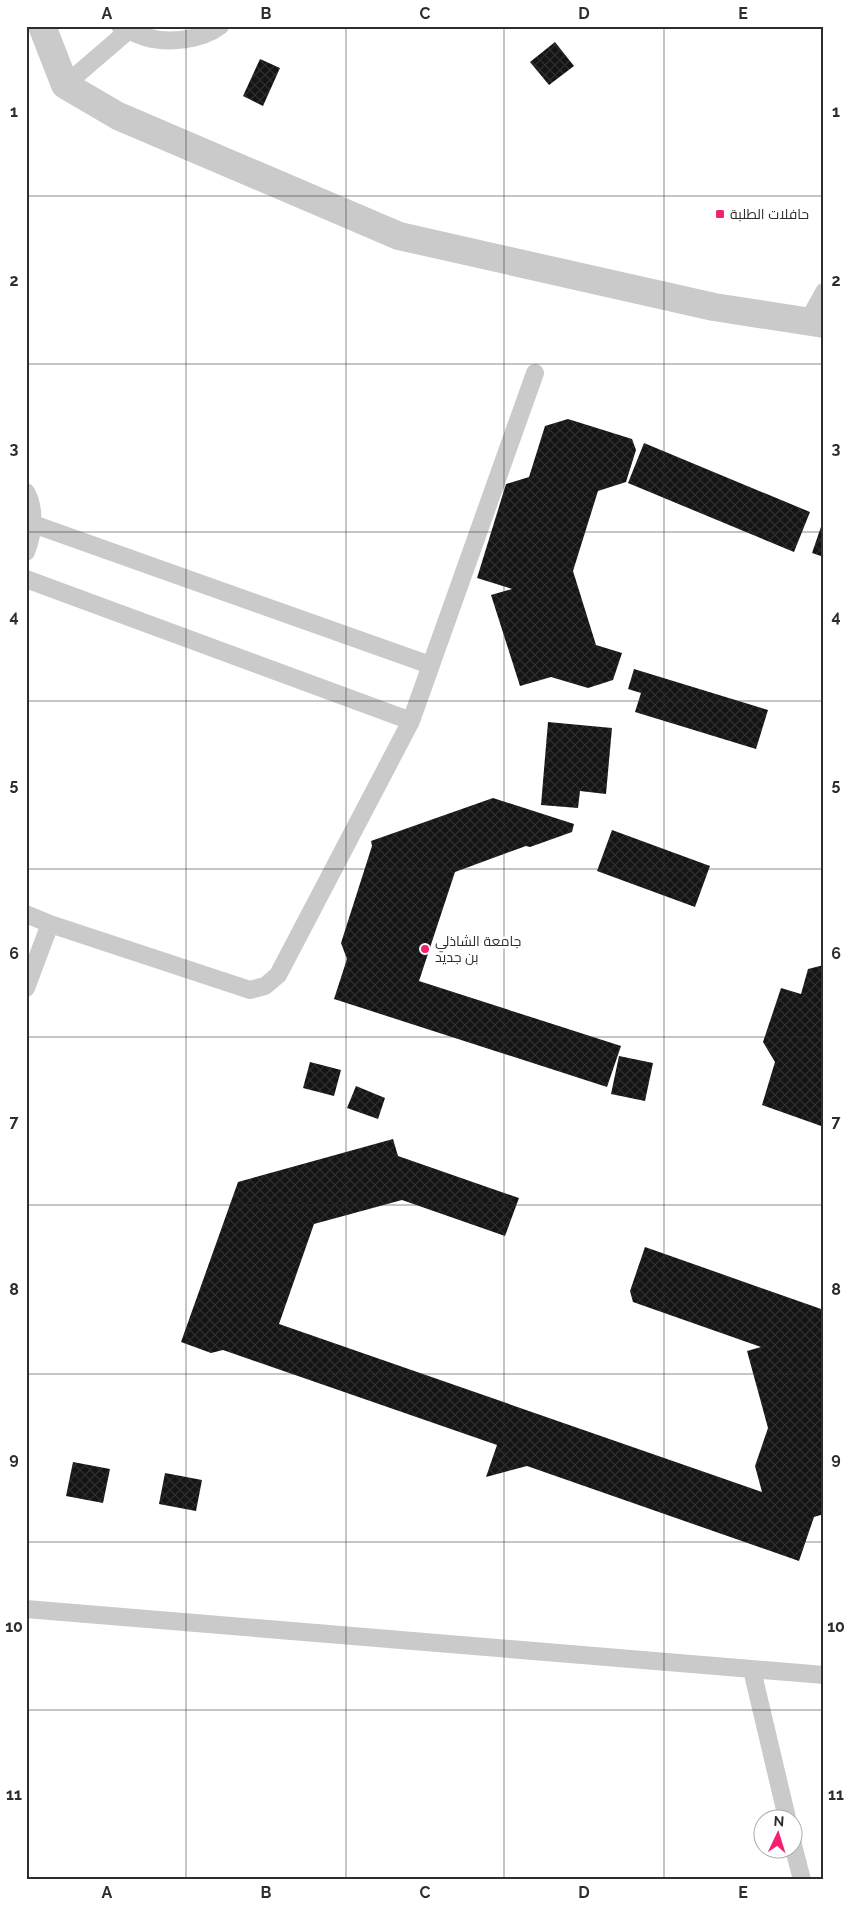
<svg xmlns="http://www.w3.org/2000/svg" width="850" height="1906" viewBox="0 0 850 1906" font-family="Raleway,Cairo,sans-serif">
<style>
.building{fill:url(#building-cross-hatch)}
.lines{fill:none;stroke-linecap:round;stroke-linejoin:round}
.service{stroke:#cacaca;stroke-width:18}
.minor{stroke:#cacaca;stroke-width:28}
.grid{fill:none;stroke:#2d2d2d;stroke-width:1;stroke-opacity:0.55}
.poi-dot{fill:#f22172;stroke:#fff;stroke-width:2}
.labels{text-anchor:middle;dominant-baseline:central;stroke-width:5;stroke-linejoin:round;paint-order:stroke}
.poi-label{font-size:14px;fill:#2d2d2d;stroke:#fff;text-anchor:start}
.neatline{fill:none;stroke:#2d2d2d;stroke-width:2}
.grid-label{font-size:16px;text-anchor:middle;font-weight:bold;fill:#2d2d2d}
</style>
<defs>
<pattern id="building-cross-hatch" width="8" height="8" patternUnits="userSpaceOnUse" patternTransform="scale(1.25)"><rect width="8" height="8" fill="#141414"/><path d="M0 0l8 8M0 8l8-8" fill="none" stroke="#2e2e2e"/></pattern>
</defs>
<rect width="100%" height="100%" fill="#fff"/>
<path class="building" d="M 555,42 L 574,66 L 549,85 L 530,62 Z
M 260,59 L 280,68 L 263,106 L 243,96 Z
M 568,419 L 632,439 L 636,450 L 626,482 L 598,491 L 573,571 L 596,645 L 622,653 L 613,680 L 588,688 L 551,677 L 520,686 L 491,595 L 512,589 L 477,578 L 506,484 L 529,477 L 545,426 Z
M 644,443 L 810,512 L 794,552 L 628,483 Z
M 823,521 L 824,521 L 824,557 L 812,553 Z
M 634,669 L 768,710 L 756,749 L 635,712 L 641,693 L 628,689 Z
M 548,722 L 612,728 L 606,794 L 580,791 L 578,808 L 541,805 Z
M 493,798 L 574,824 L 572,832 L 530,847 L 526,846 L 455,872 L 419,981 L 621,1046 L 607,1087 L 334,999 L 347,959 L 341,943 L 372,846 L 371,841 Z
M 612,830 L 710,866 L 695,907 L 597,871 Z
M 824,965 L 824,1127 L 762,1105 L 775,1062 L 763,1042 L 781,988 L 801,994 L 808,969 Z
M 619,1056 L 653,1063 L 645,1101 L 611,1094 Z
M 310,1062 L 341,1070 L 334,1096 L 303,1088 Z
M 356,1086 L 385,1098 L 378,1119 L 347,1108 Z
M 393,1139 L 398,1156 L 519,1198 L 505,1236 L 402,1200 L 314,1224 L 279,1324 L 762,1492 L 755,1466 L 768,1428 L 747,1351 L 761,1347 L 633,1302 L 630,1291 L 645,1247 L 824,1310 L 824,1514 L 814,1517 L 799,1561 L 527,1466 L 486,1477 L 497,1445 L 223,1350 L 211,1353 L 181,1342 L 238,1182 Z
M 73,1462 L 110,1469 L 103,1503 L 66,1496 Z
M 165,1473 L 202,1480 L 196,1511 L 159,1504 Z"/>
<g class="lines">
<path class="service" d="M 120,26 C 128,30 137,35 145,37 C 169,44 201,40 220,26
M 65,85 L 129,30
M 808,321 L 824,292
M 26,492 C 36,509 33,535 26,552
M 33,524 L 430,665
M 26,579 L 411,721
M 26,914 L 50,924 L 250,990 L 265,986 L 278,975 L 411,721 L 535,373
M 26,988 L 50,924
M 26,1609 L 824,1675
M 752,1670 L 787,1818
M 792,1841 L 802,1880"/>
<path class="minor" d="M 42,26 L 65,85 L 118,116 L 399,236 L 714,307 L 824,324"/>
</g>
<path class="grid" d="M 186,26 L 186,1880M 346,26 L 346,1880M 504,26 L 504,1880M 664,26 L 664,1880M 26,196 L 824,196M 26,364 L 824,364M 26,532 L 824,532M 26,701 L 824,701M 26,869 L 824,869M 26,1037 L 824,1037M 26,1205 L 824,1205M 26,1374 L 824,1374M 26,1542 L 824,1542M 26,1710 L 824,1710"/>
<g class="poi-dot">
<rect x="715" y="209" width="10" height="10" rx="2.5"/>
<circle cx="425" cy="949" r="5"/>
</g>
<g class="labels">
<g class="poi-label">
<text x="730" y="214">حافلات الطلبة</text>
<text x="435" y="941">جامعة الشاذلي<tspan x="435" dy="16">بن جديد</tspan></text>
</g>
</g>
<rect width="850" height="1906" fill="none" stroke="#ffffff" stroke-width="55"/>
<g transform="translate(778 1834) rotate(4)"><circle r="24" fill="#ffffff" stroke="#ababab"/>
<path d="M0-4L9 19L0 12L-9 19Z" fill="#f22172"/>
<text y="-8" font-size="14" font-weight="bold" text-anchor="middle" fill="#2d2d2d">N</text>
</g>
<rect x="28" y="28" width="794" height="1850" class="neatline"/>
<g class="grid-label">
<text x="107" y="19">A</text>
<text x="266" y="19">B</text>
<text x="425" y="19">C</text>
<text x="584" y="19">D</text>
<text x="743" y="19">E</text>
<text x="14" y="117">1</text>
<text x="836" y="117">1</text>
<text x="14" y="286">2</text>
<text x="836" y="286">2</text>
<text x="14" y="454">3</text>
<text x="836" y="454">3</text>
<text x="14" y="622">4</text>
<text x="836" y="622">4</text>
<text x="14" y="790">5</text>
<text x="836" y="790">5</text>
<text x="14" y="959">6</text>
<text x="836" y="959">6</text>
<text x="14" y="1127">7</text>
<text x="836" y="1127">7</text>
<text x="14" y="1295">8</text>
<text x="836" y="1295">8</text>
<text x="14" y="1464">9</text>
<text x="836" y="1464">9</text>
<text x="14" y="1632">10</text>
<text x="836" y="1632">10</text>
<text x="14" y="1800">11</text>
<text x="836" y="1800">11</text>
<text x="107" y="1898">A</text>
<text x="266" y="1898">B</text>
<text x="425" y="1898">C</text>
<text x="584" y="1898">D</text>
<text x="743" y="1898">E</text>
</g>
</svg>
